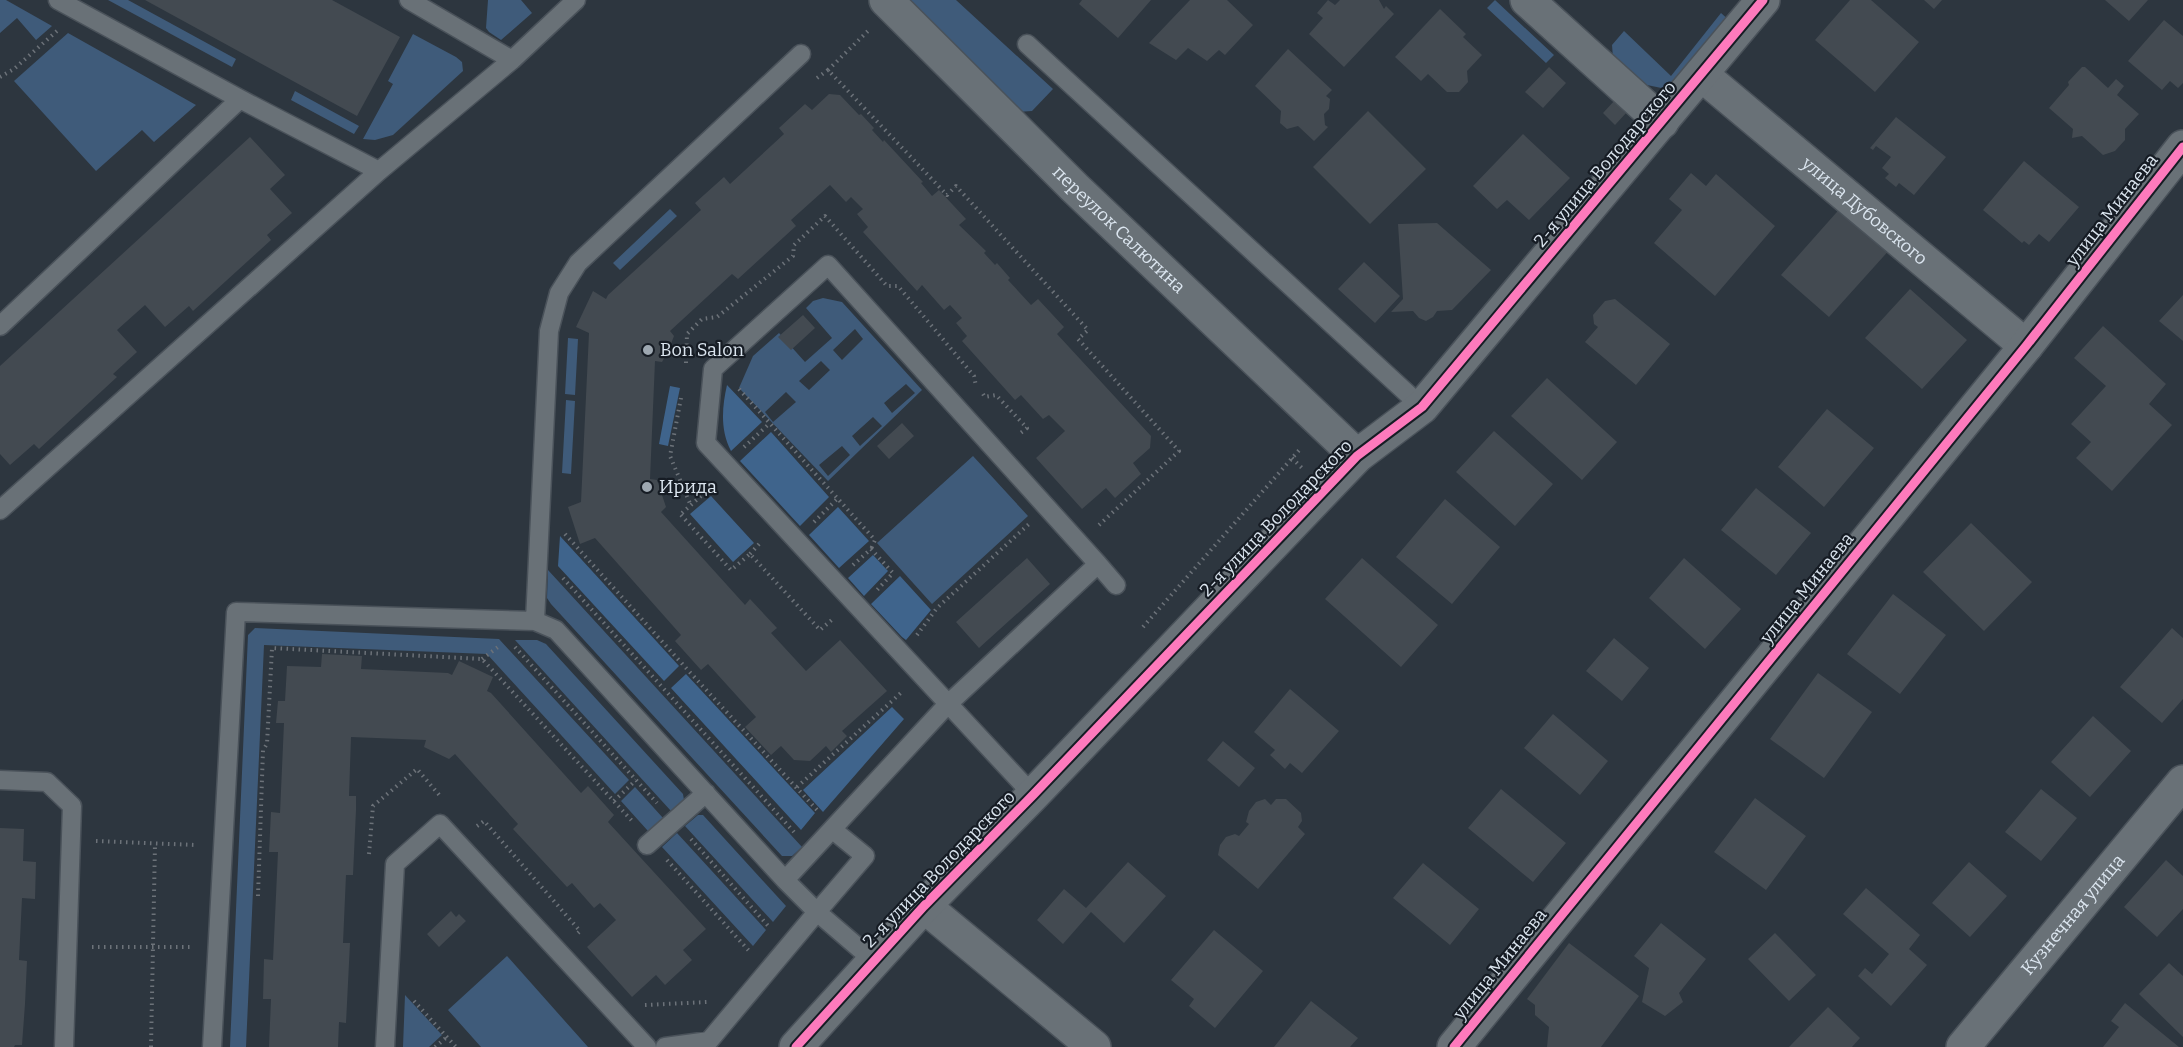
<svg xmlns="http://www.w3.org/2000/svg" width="2183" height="1047" viewBox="0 0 2183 1047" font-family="Bitter,serif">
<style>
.green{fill:#3f5b7a;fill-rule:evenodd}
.forest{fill:#3f648c}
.building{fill:#434a51}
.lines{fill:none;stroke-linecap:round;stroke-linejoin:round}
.lane-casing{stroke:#4a525a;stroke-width:21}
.street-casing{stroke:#4a525a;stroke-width:36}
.path{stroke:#6c7279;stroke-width:4;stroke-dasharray:1.5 4.5;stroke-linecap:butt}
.lane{stroke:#697177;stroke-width:18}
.street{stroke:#697177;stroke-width:33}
.cycleway-casing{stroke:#161c24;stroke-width:13}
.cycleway{stroke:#fd7abc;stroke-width:9}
.poi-dot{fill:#9ea8b1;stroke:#161c24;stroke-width:2}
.labels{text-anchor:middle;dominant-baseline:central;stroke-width:4.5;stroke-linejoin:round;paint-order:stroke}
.street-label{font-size:18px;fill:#dbe5ef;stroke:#161c24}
.poi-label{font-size:18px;fill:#dbe5ef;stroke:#161c24;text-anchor:start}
</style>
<rect width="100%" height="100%" fill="#2d363f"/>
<path class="green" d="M 0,0 L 6,0 L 52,26 L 36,40 L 17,18 L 0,33 Z
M 108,0 L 128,0 L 236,59 L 232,67 Z
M 488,0 L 521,0 L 532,13 L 501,40 L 489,32 L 486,28 Z
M 909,0 L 956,0 L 1053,89 L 1032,111 L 1017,112 Z
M 1495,0 L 1554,55 L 1546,63 L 1487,8 Z
M 1721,13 L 1730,21 L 1671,90 L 1647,85 L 1613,58 L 1612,45 L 1624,31 L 1671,76 Z
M 68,33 L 196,105 L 154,142 L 142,130 L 96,171 L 14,81 Z
M 413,34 L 456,57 L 462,62 L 463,71 L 393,135 L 375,140 L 363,139 L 393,84 L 388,81 Z
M 295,91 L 359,126 L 354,134 L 291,100 Z
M 670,209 L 677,216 L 620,270 L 613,263 Z
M 823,298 L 842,302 L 922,390 L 828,481 L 739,388 L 753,356 L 779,333 L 805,362 L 832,338 L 806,308 L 813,301 ZM 855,329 L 863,339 L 842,360 L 833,350 ZM 821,361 L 830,370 L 809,390 L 799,381 ZM 906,384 L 915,393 L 892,413 L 884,403 ZM 786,392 L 796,402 L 773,422 L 765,412 ZM 873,417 L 882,426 L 860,446 L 852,436 ZM 842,446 L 850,455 L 828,476 L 819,465 Z
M 568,338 L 578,339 L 575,395 L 565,394 Z
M 566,400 L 575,401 L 571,474 L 562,473 Z
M 973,456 L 1028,516 L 932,604 L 877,543 Z
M 548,570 L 802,847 L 792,856 L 782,856 L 551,604 L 547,598 Z
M 255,628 L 499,639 L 629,780 L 615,794 L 487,654 L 264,645 L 246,1047 L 230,1047 L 248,635 Z
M 515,640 L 537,640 L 546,644 L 683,794 L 684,800 L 671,811 Z
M 635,787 L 663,818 L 648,831 L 621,801 Z
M 698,815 L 703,815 L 786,906 L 773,922 L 685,826 Z
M 677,833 L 766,930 L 753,946 L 662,847 Z
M 507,956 L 588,1047 L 481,1047 L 448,1010 Z
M 405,995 L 442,1035 L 429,1047 L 403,1047 Z"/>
<path class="forest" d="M 727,385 L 762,422 L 731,451 C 720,430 722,407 727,385 Z
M 670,386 L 680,388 L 668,446 L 659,444 Z
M 771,432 L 829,497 L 800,526 L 740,461 Z
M 711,496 L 754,543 L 733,562 L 690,514 Z
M 838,507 L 869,541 L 839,568 L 809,535 Z
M 560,536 L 679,666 L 664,681 L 558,566 Z
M 873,555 L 888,571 L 864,596 L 848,578 Z
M 900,576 L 931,610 L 906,640 L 902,637 L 871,604 Z
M 686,674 L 815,813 L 801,830 L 671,688 Z
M 892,707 L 904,719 L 823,812 L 803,790 Z"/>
<path class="building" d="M 145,0 L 332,0 L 400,37 L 357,116 Z
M 1082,0 L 1151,0 L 1118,38 L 1079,4 Z
M 1190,0 L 1227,0 L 1253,25 L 1225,55 L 1219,50 L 1207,61 L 1188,48 L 1176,60 L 1149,43 Z
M 1328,0 L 1335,5 L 1340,0 L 1379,0 L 1384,9 L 1386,6 L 1394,14 L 1344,67 L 1309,34 L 1323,18 L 1317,13 Z
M 1850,0 L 1871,0 L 1919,42 L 1875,92 L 1815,40 Z
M 1924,0 L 1942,0 L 1934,9 Z
M 2105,0 L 2148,0 L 2129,21 Z
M 1440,9 L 1466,34 L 1463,37 L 1482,55 L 1467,71 L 1468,82 L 1459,92 L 1447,92 L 1428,74 L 1421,81 L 1395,57 Z
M 2164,20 L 2183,36 L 2183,83 L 2178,88 L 2170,81 L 2162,90 L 2128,61 Z
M 1288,49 L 1332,90 L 1326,96 L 1330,99 L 1329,109 L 1324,114 L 1325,125 L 1328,127 L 1314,141 L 1298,126 L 1287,129 L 1280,123 L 1281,111 L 1255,86 Z
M 1549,67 L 1566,83 L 1543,108 L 1525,92 Z
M 2082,67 L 2085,67 L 2108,88 L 2116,79 L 2124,86 L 2117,95 L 2139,114 L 2125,129 L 2125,140 L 2115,151 L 2103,155 L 2082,136 L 2072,138 L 2073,129 L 2049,108 L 2069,85 L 2068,82 Z
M 829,94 L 840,95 L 859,115 L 861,114 L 874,128 L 872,130 L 883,142 L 884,140 L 923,182 L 921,183 L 932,196 L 939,190 L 966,219 L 959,225 L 986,251 L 984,253 L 995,265 L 997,263 L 1010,278 L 1008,280 L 1031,305 L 1038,299 L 1064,327 L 1057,334 L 1151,436 L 1150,448 L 1133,463 L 1141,474 L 1115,498 L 1106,488 L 1082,509 L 1036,458 L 1065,431 L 1049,415 L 1043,419 L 1021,395 L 1015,400 L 962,341 L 967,336 L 956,323 L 962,318 L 950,305 L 944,310 L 922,285 L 917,291 L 863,232 L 868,227 L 857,214 L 863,209 L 851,197 L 846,202 L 830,185 L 791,220 L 796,226 L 738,279 L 732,274 L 670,331 L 674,336 L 669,349 L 662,362 L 655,361 L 650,479 L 657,480 L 666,507 L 661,512 L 745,605 L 750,599 L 777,628 L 771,633 L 806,671 L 840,640 L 887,691 L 842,731 L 847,736 L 831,752 L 826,746 L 810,761 L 794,760 L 781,746 L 771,755 L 745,727 L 756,717 L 708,664 L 701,670 L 675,641 L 681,635 L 595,538 L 580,544 L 568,507 L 581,502 L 589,333 L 576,327 L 593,291 L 606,299 L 608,295 L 701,210 L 695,203 L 724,177 L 730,184 L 784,134 L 779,128 L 805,104 L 812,110 Z
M 1615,100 L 1627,112 L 1615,125 L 1603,113 Z
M 1368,111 L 1426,169 L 1370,224 L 1313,167 Z
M 1896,117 L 1946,157 L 1914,195 L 1899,183 L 1896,187 L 1885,178 L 1889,174 L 1882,168 L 1891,157 L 1876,146 L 1873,150 L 1870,148 Z
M 1523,134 L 1570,178 L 1529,220 L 1507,200 L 1497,209 L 1473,186 Z
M 250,137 L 285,175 L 270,189 L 292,213 L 267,235 L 271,240 L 193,311 L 189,306 L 165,327 L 145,305 L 117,330 L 137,352 L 113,374 L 117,377 L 39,449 L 34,444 L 10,465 L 0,454 L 0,366 Z
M 2024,161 L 2079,207 L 2049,242 L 2039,234 L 2029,245 L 2024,241 L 2022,243 L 1983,210 Z
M 1691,173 L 1706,186 L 1716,174 L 1775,226 L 1715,296 L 1654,243 L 1682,210 L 1669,199 Z
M 1844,204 L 1892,247 L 1829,317 L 1781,275 Z
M 1437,223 L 1491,270 L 1452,310 L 1437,311 L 1433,317 L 1426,321 L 1419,318 L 1413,311 L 1391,312 L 1403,299 L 1398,224 Z
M 1364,262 L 1400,296 L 1375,323 L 1338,289 Z
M 1910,289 L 1967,340 L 1922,389 L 1865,338 Z
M 2183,295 L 2183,341 L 2159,321 Z
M 1615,299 L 1670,344 L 1636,385 L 1585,342 L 1598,327 L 1594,324 L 1593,315 L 1605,301 Z
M 803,315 L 815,328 L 791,350 L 778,337 Z
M 2103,326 L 2166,384 L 2149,404 L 2172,425 L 2112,491 L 2076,458 L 2091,442 L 2071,424 L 2106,386 L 2074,358 Z
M 1547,378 L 1617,442 L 1582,480 L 1511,416 Z
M 1827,409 L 1874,448 L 1824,507 L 1778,467 Z
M 902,423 L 914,436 L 889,459 L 877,446 Z
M 1494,431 L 1553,484 L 1515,526 L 1456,472 Z
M 1756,488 L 1811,533 L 1776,575 L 1721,530 Z
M 1445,499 L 1500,547 L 1452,604 L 1396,557 Z
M 1971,523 L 2032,582 L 1984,631 L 1923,572 Z
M 1027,558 L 1050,584 L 979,648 L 956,622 Z
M 1362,558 L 1438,625 L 1401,667 L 1325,599 Z
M 1684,558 L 1741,609 L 1705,649 L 1649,598 Z
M 1893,594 L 1946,635 L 1900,694 L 1847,654 Z
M 2172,628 L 2183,638 L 2183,699 L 2162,723 L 2120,687 Z
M 1614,638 L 1649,668 L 1622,701 L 1586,671 Z
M 322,654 L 362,656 L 361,669 L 448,673 L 452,675 L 459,661 L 493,677 L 487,691 L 491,693 L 581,793 L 588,786 L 614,815 L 608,822 L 706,929 L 683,950 L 692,960 L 665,985 L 656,975 L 632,997 L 587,947 L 616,920 L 600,903 L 594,908 L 572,883 L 567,887 L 513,829 L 518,824 L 455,754 L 449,759 L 424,747 L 426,740 L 351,737 L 349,796 L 356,796 L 356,810 L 353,875 L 346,875 L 343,943 L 350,943 L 346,1023 L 339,1022 L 338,1047 L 269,1047 L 271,999 L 263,999 L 264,959 L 273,960 L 278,852 L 269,852 L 271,812 L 280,813 L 284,723 L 276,723 L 278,701 L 285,701 L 287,666 L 321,667 Z
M 1818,673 L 1872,712 L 1824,778 L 1770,739 Z
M 1290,689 L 1339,731 L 1302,773 L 1290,763 L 1285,769 L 1270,755 L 1275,750 L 1254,732 Z
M 1553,714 L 1608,761 L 1580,795 L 1524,748 Z
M 2093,716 L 2131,751 L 2090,797 L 2051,762 Z
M 1223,741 L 1255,768 L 1239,787 L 1207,760 Z
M 1501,789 L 1566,843 L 1533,882 L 1468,828 Z
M 2041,789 L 2077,818 L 2041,861 L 2005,832 Z
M 1755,798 L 1806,836 L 1766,890 L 1714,852 Z
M 1265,799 L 1271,805 L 1276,799 L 1286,799 L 1301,813 L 1302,821 L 1298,827 L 1305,834 L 1258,889 L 1218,855 L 1220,845 L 1226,837 L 1235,834 L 1239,836 L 1249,824 L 1246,822 L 1249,811 L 1256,802 Z
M 0,828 L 24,829 L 23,861 L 36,862 L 35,899 L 22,898 L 19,960 L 27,961 L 25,1004 L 22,1045 L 15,1045 L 14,1047 L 0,1047 Z
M 2166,860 L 2183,876 L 2183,909 L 2157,937 L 2124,907 Z
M 1128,862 L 1166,896 L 1124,943 L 1091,912 L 1063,944 L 1037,920 L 1064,889 L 1086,908 Z
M 1969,862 L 2007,896 L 1970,937 L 1932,903 Z
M 1423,863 L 1479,909 L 1450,945 L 1393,898 Z
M 1866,888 L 1920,935 L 1909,949 L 1927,965 L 1891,1006 L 1858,976 L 1865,968 L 1872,974 L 1889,954 L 1843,914 Z
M 451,911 L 456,917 L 459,914 L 466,921 L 439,947 L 427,934 Z
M 1661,923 L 1706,959 L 1679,993 L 1683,1002 L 1665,1016 L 1642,1002 L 1649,968 L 1634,956 Z
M 1214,930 L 1263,971 L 1215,1028 L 1189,1006 L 1194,999 L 1171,980 Z
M 1775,933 L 1816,975 L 1789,1001 L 1748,959 Z
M 1569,943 L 1639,996 L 1601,1047 L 1547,1047 L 1549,1027 L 1535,1015 L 1535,1005 L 1527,999 Z
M 2169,963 L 2183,976 L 2183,1037 L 2139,994 Z
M 1311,1001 L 1358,1038 L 1350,1047 L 1274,1047 Z
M 2125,1003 L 2179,1047 L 2103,1047 L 2119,1027 L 2111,1021 Z
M 1828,1007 L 1860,1038 L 1852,1047 L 1789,1047 Z"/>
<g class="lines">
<defs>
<path id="lane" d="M 58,0 L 240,99 L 379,171 L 512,60 L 576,0
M 409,0 L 512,60
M 1027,44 L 1422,407
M 801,54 L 578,263 L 559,293 L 549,331 L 535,621 L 556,630 L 785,880 L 947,705 L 1098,564 L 828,265 L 713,369 L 706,443 L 1033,795
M 0,326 L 240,99
M 0,510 L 379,171
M 1098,564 L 1116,585
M 0,780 L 47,782 L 72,806 L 64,1047
M 833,830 L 865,856 L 817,912 L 874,961
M 647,845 L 706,793
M 212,1047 L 236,612 L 535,621
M 385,1047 L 395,864 L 440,824 L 647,1047
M 665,1047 L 709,1041
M 704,1047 L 817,912 L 785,880"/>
<g id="street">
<path id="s1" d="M 886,0 L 1075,188 L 1357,456"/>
<path d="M 1527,0 L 1662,122"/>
<path id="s2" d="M 1702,75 L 2026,346"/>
<path d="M 924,906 L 1094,1047"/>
<path d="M 796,1047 L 924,906 L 1033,795 L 1357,456 L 1422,407 L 1763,0"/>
<path d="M 1454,1047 L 2026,346 L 2183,147"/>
<path id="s3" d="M 1963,1047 L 2183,782"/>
</g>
</defs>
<use href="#lane" class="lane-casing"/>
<use href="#street" class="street-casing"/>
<path class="path" d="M 828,70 L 869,30
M 0,77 L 14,69 L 58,30
M 817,78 L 828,70 L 947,195 L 956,186 L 1088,330 L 1078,339 L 1179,451 L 1099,525
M 686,363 L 687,334 L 702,319 L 717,317 L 793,256 L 794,245 L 825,216 L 887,286 L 898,286 L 974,376 L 976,386
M 739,389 L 875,540 L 871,549
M 983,394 L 985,397 L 996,395 L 1027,428 L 1018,435
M 681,398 L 670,456 L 691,506
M 744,447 L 770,423
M 1292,458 L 1302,468
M 682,513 L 710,488 L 711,490
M 681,515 L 731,570 L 750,554 L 820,630 L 834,618
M 814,522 L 838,498
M 565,534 L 686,668 L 817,810
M 750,554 L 760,543 L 759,542
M 853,565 L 871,549 L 893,573 L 877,590
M 563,578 L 794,832
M 1143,627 L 1301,448
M 917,635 L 937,608 L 1029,524
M 515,647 L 657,803
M 482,659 L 498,647
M 797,787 L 903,691
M 614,801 L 636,780
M 477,826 L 484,821 L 580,931 L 578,933
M 691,839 L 770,928
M 96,841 L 196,845
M 369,854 L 373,806 L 417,769 L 441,797
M 667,860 L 750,952
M 258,896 L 263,750 L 267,744 L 272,648 L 482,659 L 634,823
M 92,947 L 192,947
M 414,1001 L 456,1047
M 645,1005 L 707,1002
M 151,1047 L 155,844
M 435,1047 L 447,1037"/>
<use href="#lane" class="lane"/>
<use href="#street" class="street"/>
<defs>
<path id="cycleway" d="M 796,1047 L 924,906 L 1033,795 L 1357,456 L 1422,407 L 1763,0
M 1454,1047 L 2026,346 L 2183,147"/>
</defs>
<use href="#cycleway" class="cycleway-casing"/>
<use href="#cycleway" class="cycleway"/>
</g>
<g class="poi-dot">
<circle cx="648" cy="350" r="6"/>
<circle cx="647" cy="487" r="6"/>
</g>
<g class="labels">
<g class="street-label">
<text transform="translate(1605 164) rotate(-50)">2-я улица Володарского</text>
<text transform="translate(2112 210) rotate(-52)">улица Минаева</text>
<text stroke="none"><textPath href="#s2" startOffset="212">улица Дубовского</textPath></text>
<text stroke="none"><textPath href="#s1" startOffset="327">переулок Салютина</textPath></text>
<text transform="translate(1276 518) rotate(-46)">2-я улица Володарского</text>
<text transform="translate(1807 588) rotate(-51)">улица Минаева</text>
<text transform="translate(939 869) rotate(-46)">2-я улица Володарского</text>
<text stroke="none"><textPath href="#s3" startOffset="172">Кузнечная улица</textPath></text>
<text transform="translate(1500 964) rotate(-51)">улица Минаева</text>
</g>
<g class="poi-label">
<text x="660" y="350">Bon Salon</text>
<text x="659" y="487">Ирида</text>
</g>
</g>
</svg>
